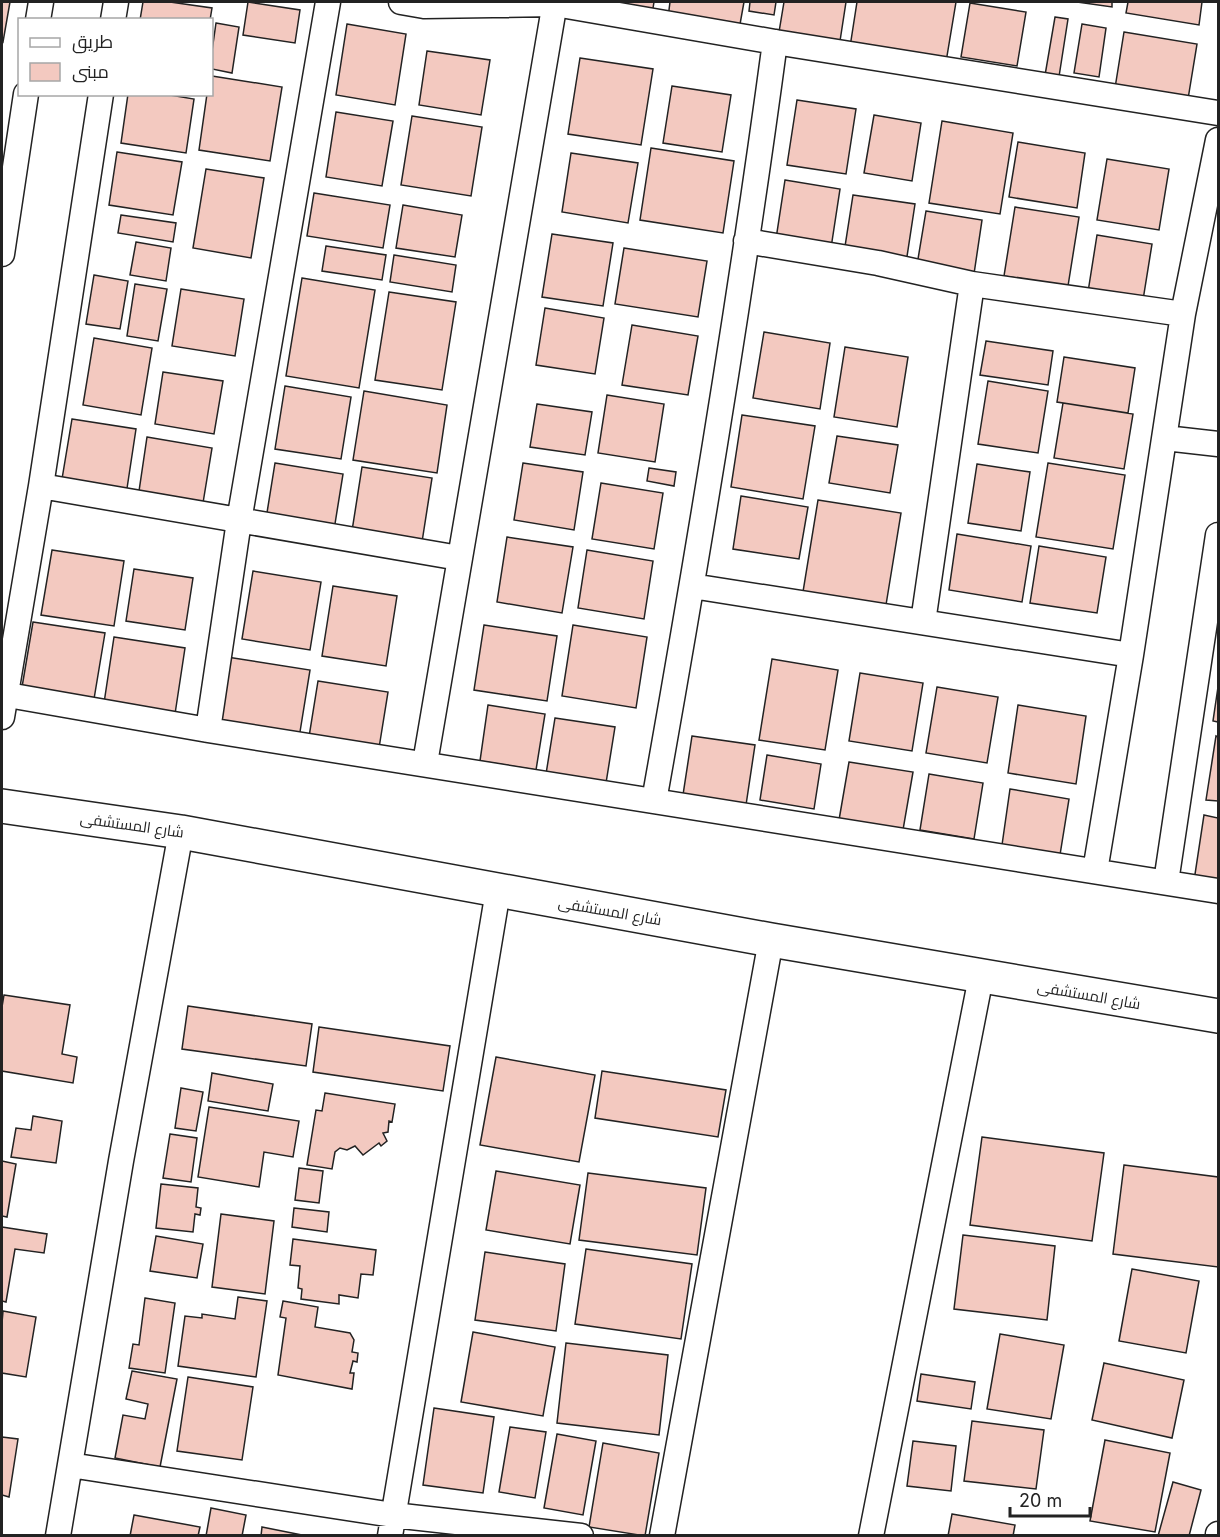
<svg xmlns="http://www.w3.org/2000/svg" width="1220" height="1537" viewBox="0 0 1220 1537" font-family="Inter,Cairo,sans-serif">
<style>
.building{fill:#f3c9c0;stroke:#222;stroke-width:1.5}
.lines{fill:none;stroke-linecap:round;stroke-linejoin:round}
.minor-casing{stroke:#222;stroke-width:27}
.trunk-casing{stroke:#222;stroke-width:36}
.minor{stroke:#fff;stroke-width:24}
.trunk{stroke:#fff;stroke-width:33}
.labels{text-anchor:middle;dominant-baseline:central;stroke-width:4.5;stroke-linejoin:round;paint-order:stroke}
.street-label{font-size:15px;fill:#222;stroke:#fff}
</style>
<rect width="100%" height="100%" fill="#fff"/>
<path class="building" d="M 2,2 L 10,2 L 3,42 L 2,41 Z
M 143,2 L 170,2 L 212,8 L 210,20 L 140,20 Z
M 248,2 L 300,10 L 295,43 L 243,35 Z
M 597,2 L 654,2 L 652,14 Z
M 670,2 L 744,2 L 739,30 L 668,18 Z
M 750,2 L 776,2 L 774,15 L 749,11 Z
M 784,2 L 846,2 L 840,41 L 779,32 Z
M 857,2 L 956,2 L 946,62 L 850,47 Z
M 1077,2 L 1112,2 L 1112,7 Z
M 1128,2 L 1202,2 L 1199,25 L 1126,13 Z
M 970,3 L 1026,12 L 1017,66 L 961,57 Z
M 1055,17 L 1068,19 L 1058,83 L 1044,81 Z
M 216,23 L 239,27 L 232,73 L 212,69 L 212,51 Z
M 347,24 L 406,34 L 395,105 L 336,95 Z
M 1082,24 L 1106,28 L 1099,77 L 1074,73 Z
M 1124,32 L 1197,44 L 1188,99 L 1115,88 Z
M 427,51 L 490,60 L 481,115 L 419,105 Z
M 580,58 L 653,69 L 641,145 L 568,134 Z
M 212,76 L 282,87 L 270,161 L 199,150 L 207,94 L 212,94 Z
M 672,86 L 731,95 L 722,152 L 663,143 Z
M 128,94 L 164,94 L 194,99 L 186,153 L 121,143 Z
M 797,100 L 856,109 L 846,174 L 787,165 Z
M 336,112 L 393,121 L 382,186 L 326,177 Z
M 874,115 L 921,123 L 912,181 L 864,173 Z
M 412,116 L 482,127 L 471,196 L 401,185 Z
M 942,121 L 1013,133 L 1000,214 L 929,203 Z
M 1018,142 L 1085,153 L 1077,208 L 1009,197 Z
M 651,148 L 734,161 L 723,233 L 640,220 Z
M 117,152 L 182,162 L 173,215 L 109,205 Z
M 571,153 L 638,163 L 628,223 L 562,212 Z
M 1107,159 L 1169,169 L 1159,230 L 1097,220 Z
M 206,169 L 264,178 L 251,258 L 193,248 Z
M 785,180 L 840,189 L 831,248 L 776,239 Z
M 314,193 L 390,205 L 383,248 L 307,236 Z
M 853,195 L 915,204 L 906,263 L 844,253 Z
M 403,205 L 462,215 L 455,257 L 396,248 Z
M 1015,207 L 1079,217 L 1068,286 L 1004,276 Z
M 926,211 L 982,220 L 974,274 L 917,265 Z
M 121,215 L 176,223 L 173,242 L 118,233 Z
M 552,234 L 613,243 L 603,306 L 542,297 Z
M 1097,235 L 1152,244 L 1143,300 L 1088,292 Z
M 136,242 L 171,248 L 166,281 L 130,275 Z
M 326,246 L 386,255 L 382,280 L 322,271 Z
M 624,248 L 707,261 L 698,317 L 615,304 Z
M 394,255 L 456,265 L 452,292 L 390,282 Z
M 94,275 L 128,281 L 120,329 L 86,324 Z
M 302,278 L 375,290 L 359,388 L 286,376 Z
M 135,284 L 167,289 L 158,341 L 127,336 Z
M 181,289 L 244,299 L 235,356 L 172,346 Z
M 389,292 L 456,302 L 442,390 L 375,380 Z
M 545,308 L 604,318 L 595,374 L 536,365 Z
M 632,325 L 698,336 L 688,395 L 622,385 Z
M 764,332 L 830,343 L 820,409 L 753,398 Z
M 94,338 L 152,348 L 141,415 L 83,405 Z
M 986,341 L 1053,351 L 1048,385 L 980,375 Z
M 845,347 L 908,357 L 897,427 L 834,417 Z
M 1064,357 L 1135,368 L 1128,413 L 1057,402 Z
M 163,372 L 223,381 L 214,434 L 155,424 Z
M 988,381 L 1048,391 L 1038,453 L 978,444 Z
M 285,386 L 351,397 L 341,459 L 275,449 Z
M 364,391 L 447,405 L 437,473 L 353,460 Z
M 607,395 L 664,404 L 655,462 L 598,453 Z
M 1063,403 L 1133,414 L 1124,469 L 1054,458 Z
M 537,404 L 592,412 L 585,455 L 530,447 Z
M 742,415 L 815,426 L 803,499 L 731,487 Z
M 72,419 L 136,429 L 126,495 L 61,485 Z
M 837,436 L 898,445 L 890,493 L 829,483 Z
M 147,437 L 212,448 L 202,509 L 138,498 Z
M 275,463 L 343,474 L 334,530 L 266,519 Z
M 523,463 L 583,472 L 574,530 L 514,520 Z
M 1048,463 L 1125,475 L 1113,549 L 1036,537 Z
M 977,464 L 1030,472 L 1021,531 L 968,523 Z
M 362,467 L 432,478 L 422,542 L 352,531 Z
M 649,468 L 676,472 L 674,486 L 647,481 Z
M 601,483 L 663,493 L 654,549 L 592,539 Z
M 741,496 L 808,507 L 799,559 L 733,549 Z
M 818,500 L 901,513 L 885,611 L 802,598 Z
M 957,534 L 1031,546 L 1022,602 L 949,590 Z
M 507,537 L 573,547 L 562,613 L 497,602 Z
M 1039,546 L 1106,557 L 1097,613 L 1030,603 Z
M 52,550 L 124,561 L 114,626 L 41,615 Z
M 587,550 L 653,561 L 644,619 L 578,608 Z
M 134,569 L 193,578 L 185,630 L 126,621 Z
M 253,571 L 321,582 L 310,650 L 242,639 Z
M 333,586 L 397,596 L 386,666 L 322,656 Z
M 33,622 L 105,633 L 93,705 L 21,693 Z
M 484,625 L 557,636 L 547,701 L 474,690 Z
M 573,625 L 647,637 L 636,708 L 562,696 Z
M 114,637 L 185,648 L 175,714 L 104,703 Z
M 227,657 L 310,670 L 299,738 L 216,725 Z
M 772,659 L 838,670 L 825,750 L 759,740 Z
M 860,673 L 923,683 L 912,751 L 849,741 Z
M 318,681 L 388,692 L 379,748 L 309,737 Z
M 937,687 L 998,697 L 987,763 L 926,753 Z
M 1218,687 L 1218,722 L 1213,721 Z
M 488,705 L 545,714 L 536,770 L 480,761 Z
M 1018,705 L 1086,716 L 1076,784 L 1008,773 Z
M 555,718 L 615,727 L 606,783 L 546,774 Z
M 692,736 L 755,745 L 746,805 L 683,795 Z
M 1216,736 L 1218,737 L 1218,801 L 1206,800 Z
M 767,755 L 821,764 L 814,809 L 760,800 Z
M 849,762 L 913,772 L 903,830 L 839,820 Z
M 929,774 L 983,783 L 974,839 L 920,830 Z
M 1010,789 L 1069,799 L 1059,861 L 1001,852 Z
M 1204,815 L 1218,818 L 1218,885 L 1194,881 Z
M 4,995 L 70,1005 L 62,1054 L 77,1057 L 73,1083 L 2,1071 L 2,1007 Z
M 188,1006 L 312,1024 L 306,1066 L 182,1049 Z
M 319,1027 L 450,1046 L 443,1091 L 313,1072 Z
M 496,1057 L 595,1075 L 579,1162 L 480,1145 Z
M 602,1071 L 726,1090 L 718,1137 L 595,1118 Z
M 212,1073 L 273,1084 L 268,1111 L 208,1101 Z
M 181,1088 L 203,1092 L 196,1131 L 175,1128 Z
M 325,1093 L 395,1104 L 392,1122 L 389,1121 L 388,1132 L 383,1133 L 387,1141 L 381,1146 L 379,1143 L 363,1155 L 355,1146 L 347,1150 L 340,1148 L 335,1152 L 332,1169 L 307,1165 L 316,1110 L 322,1111 Z
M 209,1107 L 299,1121 L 293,1157 L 264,1152 L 259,1187 L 198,1177 Z
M 33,1116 L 62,1121 L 56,1163 L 11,1157 L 16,1128 L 31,1130 Z
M 170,1134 L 197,1138 L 191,1182 L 163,1178 Z
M 982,1137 L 1104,1153 L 1092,1241 L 970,1225 Z
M 2,1161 L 16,1164 L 7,1217 L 2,1216 Z
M 1124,1165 L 1218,1177 L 1218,1267 L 1113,1254 Z
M 299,1168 L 323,1171 L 319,1203 L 295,1200 Z
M 496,1171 L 580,1185 L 570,1244 L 486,1230 Z
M 588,1173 L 706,1188 L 697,1255 L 579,1240 Z
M 161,1184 L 198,1188 L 196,1207 L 201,1208 L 200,1215 L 195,1214 L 193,1232 L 156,1228 Z
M 294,1208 L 329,1212 L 327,1232 L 292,1227 Z
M 221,1214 L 274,1221 L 265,1294 L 212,1287 Z
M 2,1227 L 47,1234 L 44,1253 L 15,1249 L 6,1302 L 2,1301 Z
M 963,1235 L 1055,1246 L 1047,1320 L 954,1309 Z
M 156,1236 L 203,1244 L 197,1278 L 150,1271 Z
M 293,1239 L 376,1250 L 373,1275 L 361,1274 L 358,1298 L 339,1295 L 339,1304 L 301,1299 L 302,1289 L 298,1288 L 300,1266 L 290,1265 Z
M 586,1249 L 692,1264 L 681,1339 L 575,1324 Z
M 485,1252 L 565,1264 L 556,1331 L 475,1320 Z
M 1132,1269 L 1199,1281 L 1186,1353 L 1119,1341 Z
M 238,1297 L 267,1301 L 256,1377 L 178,1366 L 185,1316 L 202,1318 L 202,1314 L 235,1319 Z
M 145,1298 L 175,1303 L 165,1373 L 129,1368 L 133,1344 L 139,1345 Z
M 283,1301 L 318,1307 L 315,1327 L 350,1333 L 354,1340 L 352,1352 L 358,1353 L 357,1362 L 353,1361 L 350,1373 L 354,1373 L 352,1389 L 278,1375 L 286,1318 L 280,1317 Z
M 3,1311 L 36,1317 L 26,1377 L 2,1373 L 2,1323 Z
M 473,1332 L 555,1347 L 543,1416 L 461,1402 Z
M 1000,1334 L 1064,1345 L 1051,1419 L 987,1409 Z
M 566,1343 L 668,1355 L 659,1435 L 557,1423 Z
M 1104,1363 L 1184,1380 L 1172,1438 L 1092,1420 Z
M 132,1371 L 177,1379 L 160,1467 L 115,1458 L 123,1415 L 145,1419 L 148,1404 L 126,1399 Z
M 921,1374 L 975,1382 L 971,1409 L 917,1401 Z
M 188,1377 L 253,1387 L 242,1460 L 177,1451 Z
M 434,1408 L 494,1417 L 483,1493 L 423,1485 Z
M 972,1421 L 1044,1430 L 1036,1489 L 964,1481 Z
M 510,1427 L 546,1432 L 535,1498 L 499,1492 Z
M 557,1434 L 596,1441 L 583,1515 L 544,1508 Z
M 2,1437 L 18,1439 L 9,1497 L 2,1495 Z
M 1105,1440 L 1170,1453 L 1155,1532 L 1090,1521 Z
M 913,1441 L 956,1446 L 951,1491 L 907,1486 Z
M 603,1443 L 659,1453 L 645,1536 L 589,1527 Z
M 1173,1482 L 1201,1490 L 1189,1536 L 1158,1536 Z
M 211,1508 L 246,1515 L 242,1536 L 206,1536 Z
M 952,1514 L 1015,1525 L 1013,1536 L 948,1536 Z
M 134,1515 L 200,1527 L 198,1536 L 130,1536 Z
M 262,1527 L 307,1536 L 261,1536 Z"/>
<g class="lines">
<defs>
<path id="minor" d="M 401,2 L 424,6 L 555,4 L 775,42 L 1218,113
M 38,20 L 41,2
M 113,20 L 116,2
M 746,241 L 878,263 L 972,284 L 1183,314
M 2,254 L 26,94
M 1165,438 L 1218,444
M 41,486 L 459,558
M 692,586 L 1131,655
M 923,622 L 972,284
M 2,694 L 208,730 L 1218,891
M 2,717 L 41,486 L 101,94
M 208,730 L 239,521 L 328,2
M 425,763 L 555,2
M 654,801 C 699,549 741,296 775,42
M 1095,871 L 1131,655 L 1183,314 L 1218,140
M 1166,882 L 1218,535
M 70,1465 L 393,1515 L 581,1536
M 58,1536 L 121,1161 L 181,832
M 390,1536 L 498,891
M 662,1536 L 771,940
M 871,1536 L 981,977
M 1218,1536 L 1218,1534"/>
<path id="trunk" d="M 2,806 L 181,832 L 771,940 L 1218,1016"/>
</defs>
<use href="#minor" class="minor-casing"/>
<use href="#trunk" class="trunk-casing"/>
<use href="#minor" class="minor"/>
<use href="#trunk" class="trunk"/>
</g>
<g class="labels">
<g class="street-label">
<text transform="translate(132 825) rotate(8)">شارع المستشفى</text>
<text transform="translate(610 911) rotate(10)">شارع المستشفى</text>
<text transform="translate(1089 995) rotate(10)">شارع المستشفى</text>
</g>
</g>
<rect width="1220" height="1537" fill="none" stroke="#222222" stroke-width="6"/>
<rect x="18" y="18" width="195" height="78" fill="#ffffff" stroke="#a7a7a7" stroke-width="1.5"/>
<rect x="30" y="38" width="30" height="9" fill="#ffffff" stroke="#a7a7a7" stroke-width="1.5"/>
<text x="72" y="48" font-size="18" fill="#222222">طريق</text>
<rect x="30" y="63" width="30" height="18" fill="#f3c9c0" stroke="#a7a7a7" stroke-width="1.5"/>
<text x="72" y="78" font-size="18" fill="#222222">مبنى</text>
<path d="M1010 1507v9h80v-9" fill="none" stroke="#222222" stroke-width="3"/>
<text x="1019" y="1507" font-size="18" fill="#222222" stroke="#ffffff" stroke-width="4.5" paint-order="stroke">20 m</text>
</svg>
